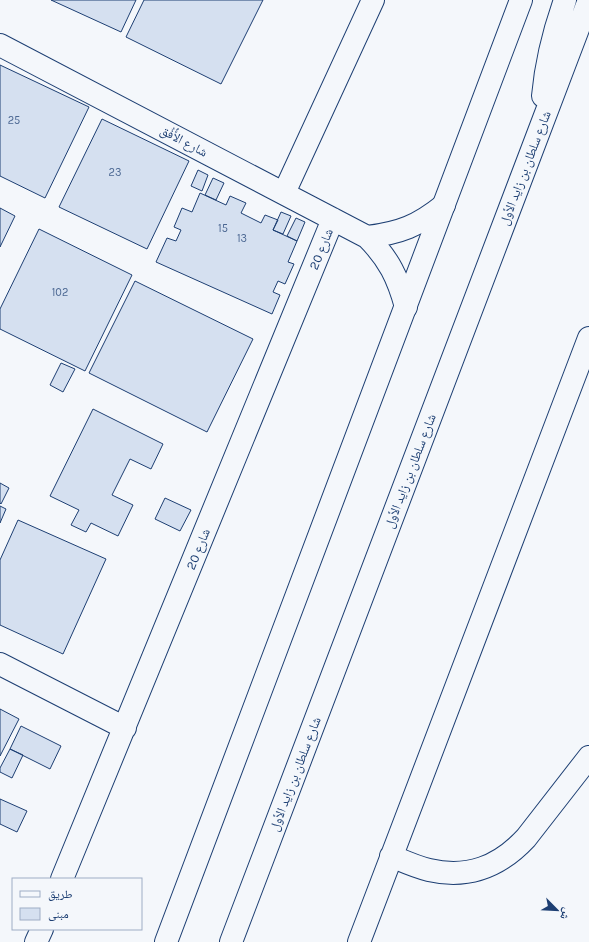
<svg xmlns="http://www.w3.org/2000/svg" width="589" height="942" viewBox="0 0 589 942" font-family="Karla,'Noto Naskh Arabic',sans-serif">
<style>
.building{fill:#d5e0f0;stroke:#1d3f73}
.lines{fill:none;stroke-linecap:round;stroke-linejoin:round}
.minor-casing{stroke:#1d3f73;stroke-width:24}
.major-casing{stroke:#1d3f73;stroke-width:24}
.minor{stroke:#f4f7fb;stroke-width:22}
.major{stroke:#f4f7fb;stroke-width:22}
.labels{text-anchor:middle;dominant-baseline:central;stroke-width:3;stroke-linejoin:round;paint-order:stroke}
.number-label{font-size:11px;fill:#4b6792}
.street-label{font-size:13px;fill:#1d3f73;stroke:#f4f7fb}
</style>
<rect width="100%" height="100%" fill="#f4f7fb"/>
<path class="building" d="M 51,0 L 136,0 L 121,32 Z
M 144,0 L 263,0 L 221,84 L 126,37 Z
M 0,65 L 89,107 L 45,198 L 0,176 Z
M 102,119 L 189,161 L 147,249 L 59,207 Z
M 198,170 L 208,175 L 202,191 L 191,186 Z
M 213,178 L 224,183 L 216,200 L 205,195 Z
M 200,193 L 226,205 L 230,196 L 246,203 L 241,213 L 261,223 L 265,215 L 278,220 L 273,230 L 297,241 L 288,262 L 294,264 L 285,284 L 278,281 L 273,292 L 280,295 L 272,314 L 156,262 L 167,238 L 176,241 L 181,230 L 174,227 L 182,208 L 192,212 Z
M 0,208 L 15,216 L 0,247 Z
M 281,212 L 291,216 L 283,234 L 273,230 Z
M 296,218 L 305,222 L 297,241 L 287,236 Z
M 39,229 L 132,275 L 85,371 L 0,329 L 0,309 Z
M 135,281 L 253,339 L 207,432 L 89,373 Z
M 61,363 L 75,369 L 63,392 L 50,385 Z
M 93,409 L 163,444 L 151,469 L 130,459 L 112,495 L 133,505 L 118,536 L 91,523 L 86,532 L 71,525 L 79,510 L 50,496 Z
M 0,483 L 9,488 L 1,504 L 0,503 Z
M 165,498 L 191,510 L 180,531 L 155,519 Z
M 0,506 L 6,509 L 0,523 Z
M 18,520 L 106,559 L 63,654 L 0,625 L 0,560 Z
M 0,709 L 19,719 L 0,756 Z
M 21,726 L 61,746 L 50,769 L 10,749 Z
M 10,749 L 23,755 L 12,778 L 0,772 L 0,768 Z
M 0,799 L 27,811 L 17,832 L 0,824 Z"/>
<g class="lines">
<defs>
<path id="minor" d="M 0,45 L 367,237 C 389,259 398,278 406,307
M 284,193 L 373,0
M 367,237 C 400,233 418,226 444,205
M 0,664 L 125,728
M 391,856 C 403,861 416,867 429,870 C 468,879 499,867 526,838 L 589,757
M 62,879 L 333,219
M 36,942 L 42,929
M 359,942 L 589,338"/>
<path id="major" d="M 543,96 C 546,63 554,31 565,0
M 166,942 L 521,0
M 231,942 L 589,0"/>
</defs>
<use href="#minor" class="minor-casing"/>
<use href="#major" class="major-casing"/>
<use href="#minor" class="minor"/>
<use href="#major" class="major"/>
</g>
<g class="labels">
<g class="number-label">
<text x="14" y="120">25</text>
<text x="115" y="172">23</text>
<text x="223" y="228">15</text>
<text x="242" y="238">13</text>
<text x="60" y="292">102</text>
</g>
<g class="street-label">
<text transform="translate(184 141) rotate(28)">شارع الأُفُق</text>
<text transform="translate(525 168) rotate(-69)">شارع سلطان بن زايد الأول</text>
<text transform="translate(321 249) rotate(-68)">شارع 20</text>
<text transform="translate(410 471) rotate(-69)">شارع سلطان بن زايد الأول</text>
<text transform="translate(198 549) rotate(-68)">شارع 20</text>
<text transform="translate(295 774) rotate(-69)">شارع سلطان بن زايد الأول</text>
</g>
</g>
<rect x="12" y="878" width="130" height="52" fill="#f4f7fb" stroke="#9eadc5"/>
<rect x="20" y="891" width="20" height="6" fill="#f4f7fb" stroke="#9eadc5"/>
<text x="48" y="898" font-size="12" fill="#1d3f73">طريق</text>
<rect x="20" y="908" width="20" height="12" fill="#d5e0f0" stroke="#9eadc5"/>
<text x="48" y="918" font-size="12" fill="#1d3f73">مبنى</text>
<g transform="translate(557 910) rotate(114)" stroke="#f4f7fb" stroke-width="3" paint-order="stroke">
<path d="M0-3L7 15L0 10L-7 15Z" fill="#1d3f73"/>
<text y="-6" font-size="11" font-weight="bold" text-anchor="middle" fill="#1d3f73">ش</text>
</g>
</svg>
